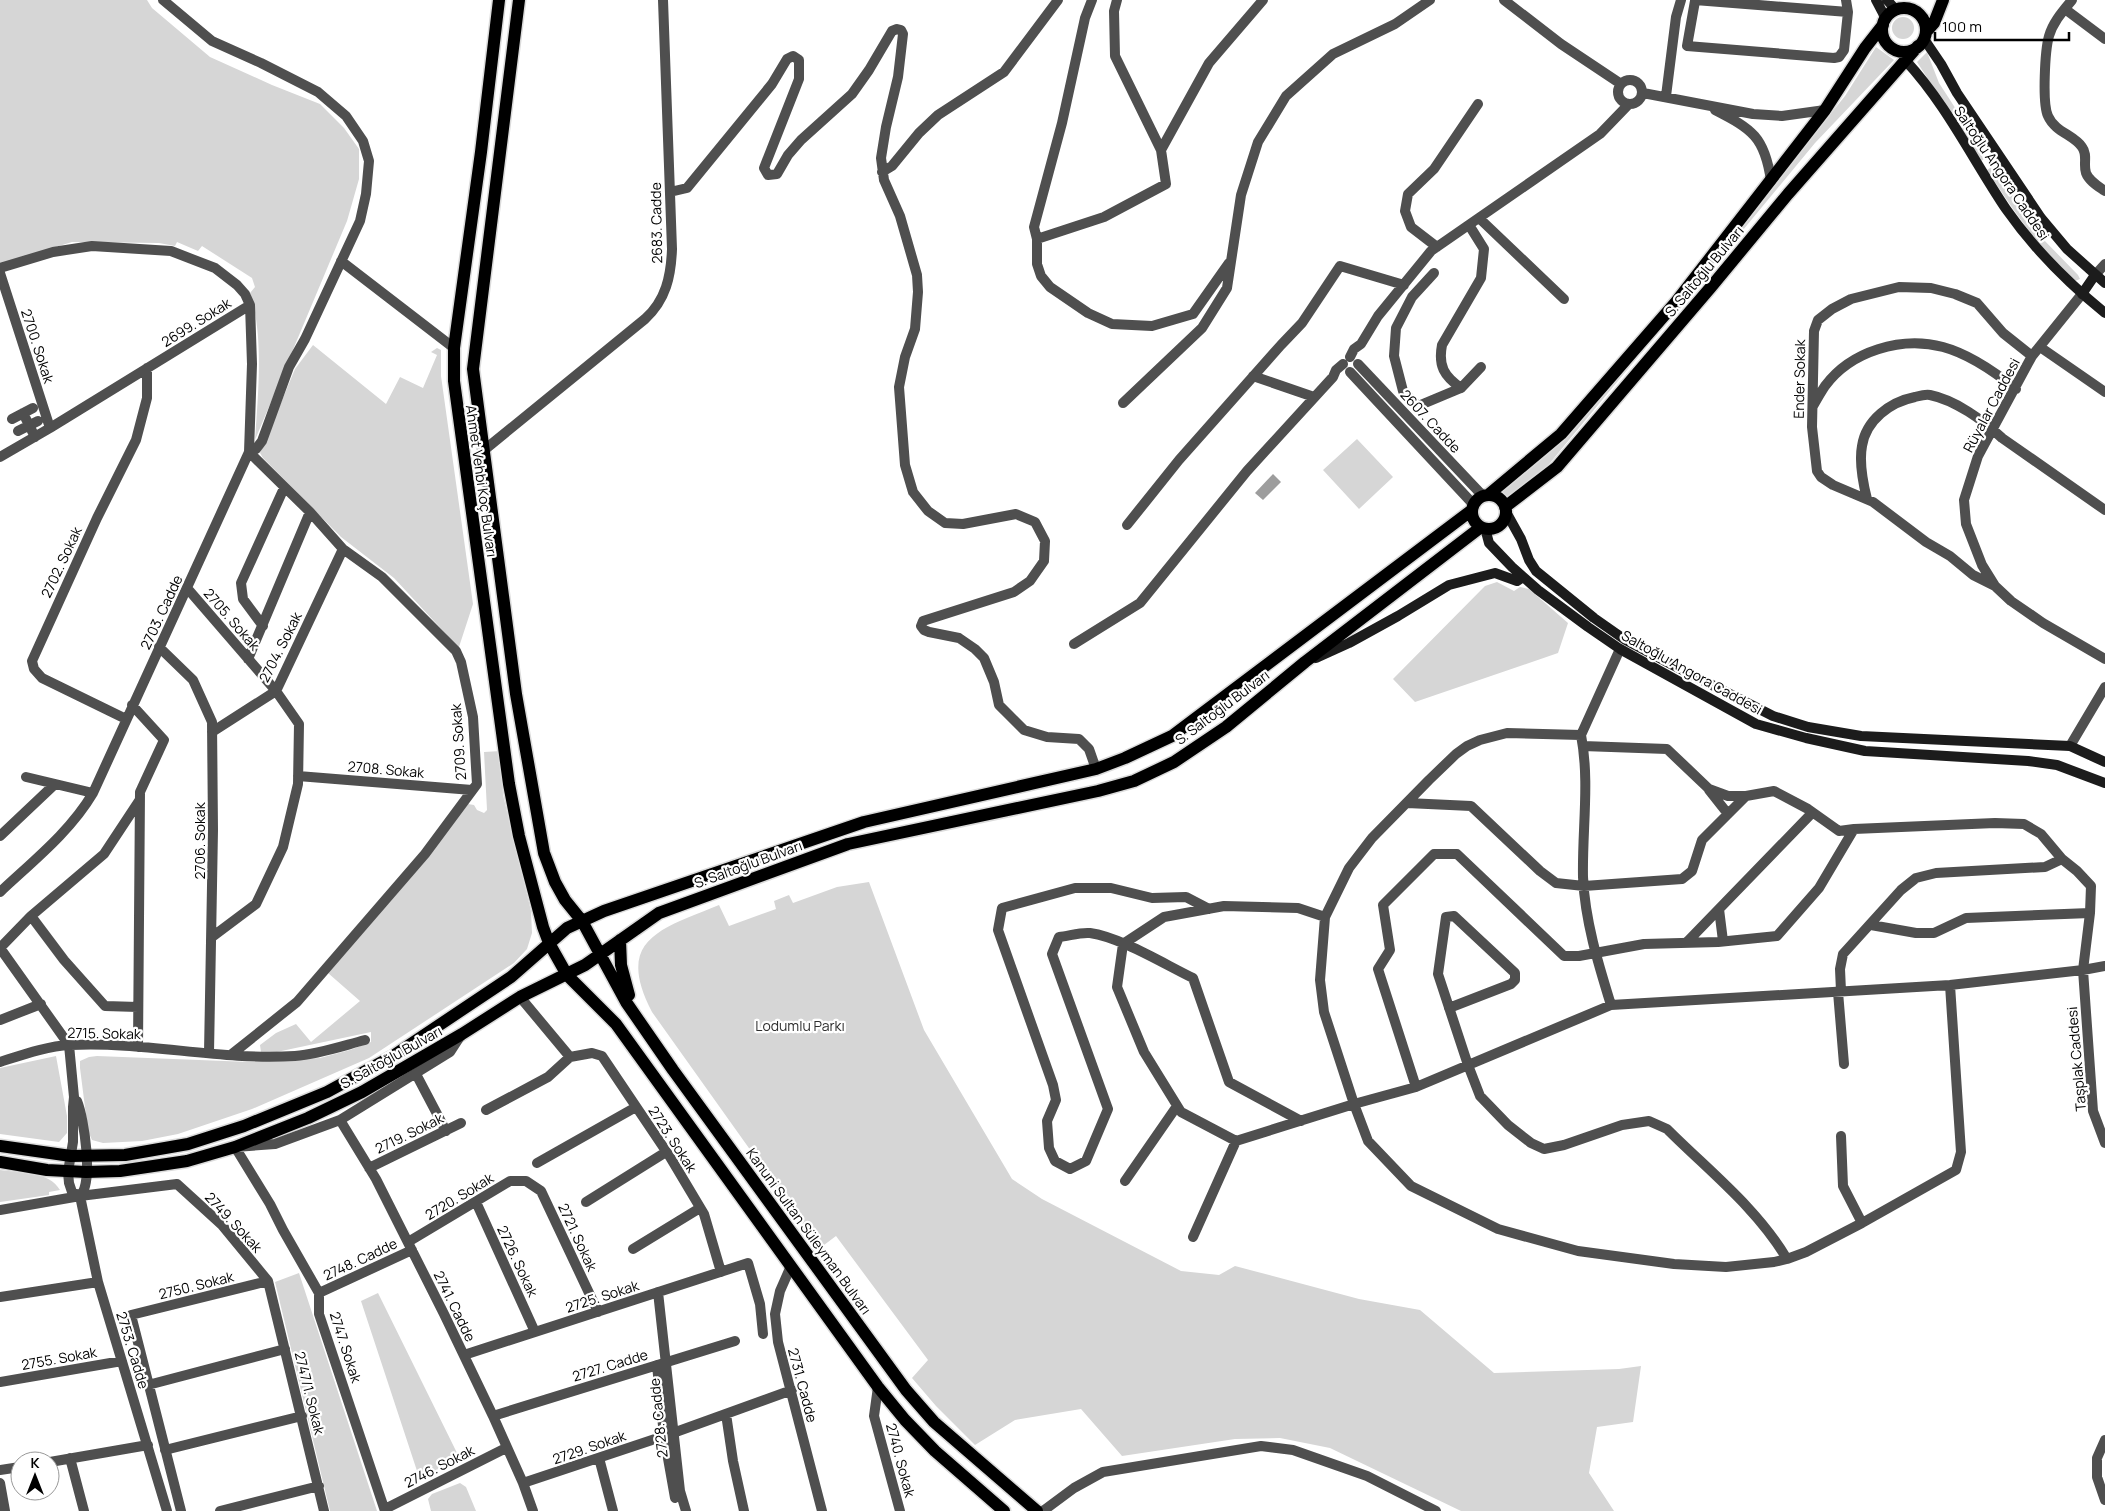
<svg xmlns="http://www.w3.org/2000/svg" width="2105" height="1511" viewBox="0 0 2105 1511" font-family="Manrope,sans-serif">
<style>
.green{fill:#d6d6d6}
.water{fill:#9d9d9d}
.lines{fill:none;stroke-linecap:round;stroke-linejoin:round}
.primary-casing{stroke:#dbdbdb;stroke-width:15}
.street{stroke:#4f4f4f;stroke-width:10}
.secondary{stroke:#1c1c1c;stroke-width:10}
.primary{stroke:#000;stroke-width:12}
.labels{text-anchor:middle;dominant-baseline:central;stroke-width:4.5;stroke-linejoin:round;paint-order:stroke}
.street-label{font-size:14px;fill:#000;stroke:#fff}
.park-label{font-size:14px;fill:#2d2d2d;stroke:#fff}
</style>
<rect width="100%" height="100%" fill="#fff"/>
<path class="green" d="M 0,0 L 147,0 L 152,8 L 210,57 L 272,85 L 320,104 L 344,128 L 359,149 L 359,179 L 347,221 L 255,440 C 258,395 264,335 250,293 L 255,287 L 252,278 L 202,246 L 198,251 L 177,242 L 175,246 L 159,243 L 72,242 L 0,264 Z
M1892 28a11 11 0 1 1 22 0a11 11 0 1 1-22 0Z
M 1876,47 L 1894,60 L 1815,143 L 1545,469 L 1511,506 L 1499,493 L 1525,473 L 1552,448 L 1807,143 L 1845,96 Z
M 1927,52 L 1939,83 L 1987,157 L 1981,161 L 1917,62 Z
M 1993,166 L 2042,238 L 2078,275 L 2080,279 L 2075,281 C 2039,249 2013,210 1987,170 Z
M 313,345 L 386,404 L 400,377 L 423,388 L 437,355 L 431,352 L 437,348 L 441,350 L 441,376 L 473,604 L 458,650 L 446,634 L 394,578 L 341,537 L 263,458 L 260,453 L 295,369 Z
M 1357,439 L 1393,477 L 1359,509 L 1323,470 Z
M 1497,582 L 1514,591 L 1520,587 L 1529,589 L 1568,623 L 1558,653 L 1415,702 L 1393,679 L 1485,586 Z
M 501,751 L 503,795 L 531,911 L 532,933 L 527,949 L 514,963 L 369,1058 L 252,1109 L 178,1134 L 142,1141 L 103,1143 L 92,1140 L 88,1131 L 80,1068 L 80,1061 L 89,1057 L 97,1056 L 250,1062 L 320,1058 L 350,1050 L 371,1042 L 371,1032 L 272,1053 L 261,1052 L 260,1045 L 276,1033 L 296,1024 L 311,1042 L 360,1001 L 328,973 L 468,804 L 474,805 L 477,810 L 484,813 L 487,810 L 484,752 Z
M 869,882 L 924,1030 L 1012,1179 L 1042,1199 L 1181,1271 L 1219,1275 L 1235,1266 L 1359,1299 L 1420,1310 L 1494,1373 L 1619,1369 L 1641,1366 L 1633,1422 L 1597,1427 L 1589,1473 L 1614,1511 L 1461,1511 L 1330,1448 L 1280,1438 L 1235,1439 L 1122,1456 L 1081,1409 L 1015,1420 L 975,1445 L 936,1406 L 912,1378 L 928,1360 L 836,1236 L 820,1248 L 652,1012 C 614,939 661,929 719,905 L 729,926 L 776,909 L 774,901 L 789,895 L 793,903 L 837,887 Z
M 56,1056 L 67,1116 L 67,1133 L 59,1142 L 0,1134 L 0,1068 Z
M 0,1170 C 20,1173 49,1171 60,1190 L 49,1192 L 49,1195 L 0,1202 Z
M 299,1273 L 377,1511 L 330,1511 L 275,1282 Z
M 378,1293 L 459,1457 L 420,1480 L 361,1301 Z
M 460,1483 L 466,1487 L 476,1511 L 431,1511 L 428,1499 L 432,1494 Z"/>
<path class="water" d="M 1273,474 L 1281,482 L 1263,500 L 1255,493 Z"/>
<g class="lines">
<defs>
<path id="primary" d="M 499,0 L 481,152 L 454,348 L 454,381 L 509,784 L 519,836 L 543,927 L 549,943 L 567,975 L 616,1024 L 878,1387 L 905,1420 L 935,1451 L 1004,1511
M 519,0 L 473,369 L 516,694 L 544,853 L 555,882 L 565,900 L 582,921 L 626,1002 L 673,1070 L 906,1390 L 934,1422 L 1037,1511
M1882 30a22 22 0 1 1 44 0a22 22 0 1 1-44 0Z
M 1926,32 L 1934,23 L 1943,0
M 1488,495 L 1561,434 L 1676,302 L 1825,110 L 1865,48 L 1883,25
M1472 512a17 17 0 1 1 34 0a17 17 0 1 1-34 0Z
M 1505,507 L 1557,467 L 1711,287 L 1788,194 L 1918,46
M 620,940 L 621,965 L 629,995
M 0,1146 L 71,1156 L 125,1155 L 188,1144 L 244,1126 L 327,1092 L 393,1056 L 511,977 L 567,928 L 604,911 L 864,822 L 1096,769 L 1125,758 L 1172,736 L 1472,510
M 0,1162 L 47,1170 L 86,1172 L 120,1171 L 187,1161 L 235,1147 L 308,1118 L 362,1092 L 462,1034 L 520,997 L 585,965 L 659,913 L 848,844 L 1098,791 L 1134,781 L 1174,762 L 1226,727 L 1305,662 L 1481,527"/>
</defs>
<use href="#primary" class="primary-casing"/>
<path class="street" d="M 163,0 L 212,41 L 261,63 L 318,92 L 346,116 L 363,141 L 369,161 L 366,194 L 360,221 L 305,339 L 289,367 L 262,441 L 256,449 L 249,452 L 310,512 L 343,549 L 382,577 L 456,651 L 461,662 L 473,717 L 477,784 L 425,854 L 297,1002 L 232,1054
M 1092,0 L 1085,18 L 1062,123 L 1034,227 L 1037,239 L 1104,217 L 1166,184 L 1161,150 L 1115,56 L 1114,11 L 1117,0
M 1504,0 L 1561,44 L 1621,84
M 1695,0 L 1848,12 L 1846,0
M 2072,0 C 2063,11 2053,22 2049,36 C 2045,50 2042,103 2048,116 C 2055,132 2074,135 2082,147 C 2088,155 2083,164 2086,173 C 2089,181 2098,186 2105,191
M 1695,1 L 1687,46 L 1834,58 L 1839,57 L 1844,50 L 1848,12
M 2065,9 L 2105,39
M1618 92a12 12 0 1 1 24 0a12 12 0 1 1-24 0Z
M 1643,93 L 1753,114 L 1782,116 L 1825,110
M 1666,96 L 1676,17 L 1681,0
M 1715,110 C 1752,129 1765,137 1771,181
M 1161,150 L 1209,63 L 1263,0
M 882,172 L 892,166 L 919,133 L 938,115 L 1004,72 L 1058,0
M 670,192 L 687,188 L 772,84 L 787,59 L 793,56 L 799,60 L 799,79 L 764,168 L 768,175 L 777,174 L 788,155 L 801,140 L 852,94 L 869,70 L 892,31 L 897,29 L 901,30 L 903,34 L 898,77 L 886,127 L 881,158 L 884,180 L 900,216 L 917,275 L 918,292 L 915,329 L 905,357 L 899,387 L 905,465 L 913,492 L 928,511 L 945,523 L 963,524 L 1016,514 L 1035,522 L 1045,541 L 1044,561 L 1030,581 L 1014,592 L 923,621 L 921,626 L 924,630 L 929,632 L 959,638 L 975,649 L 984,658 L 994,682 L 999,705 L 1024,730 L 1047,737 L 1079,739 L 1089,749 L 1096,769
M 1479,218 L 1564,299
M 1469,225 L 1484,249 L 1481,278 L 1442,345 C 1438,366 1444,376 1461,388 L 1481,367
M 1037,239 L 1037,264 L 1041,276 L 1050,287 L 1088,313 L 1112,324 L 1152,326 L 1193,314 L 1229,263
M 1437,247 L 1411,227 L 1405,211 L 1408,194 L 1434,169 L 1478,104
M 341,261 L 454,348
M 0,268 L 53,252 L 92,246 L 171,251 L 215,268 L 237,285 L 245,294 L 250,305 L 252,364 L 249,452 L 93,793 C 70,832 33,861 0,892
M 0,273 L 50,428
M 1434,273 L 1412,297 L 1396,328 L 1394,356 L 1403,391 L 1418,406 L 1461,388
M 2095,275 L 2105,264
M 2082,294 L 2032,356 L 1978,456 L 1964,500 L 1966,524 L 1982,565 L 1995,586 L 2011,601 L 2043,623 L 2105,659
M 2040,347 L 2105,392
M 1350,357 L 1354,349 L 1361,344 L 1378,316 L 1431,251 L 1600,134 L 1628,105
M 1358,364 L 1483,496
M 1350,372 L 1474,505
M 1253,376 L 1314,397
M 1123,403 L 1202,328 L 1227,288 L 1241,195 L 1258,142 L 1286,96 L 1333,54 L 1395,24 L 1430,0
M 1813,406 C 1817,399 1821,392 1825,386 C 1851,351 1901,336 1943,347 C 1969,354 1995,372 2016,389
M 23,413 L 35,437
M 12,419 L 33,408
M 18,431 L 38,421
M 483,451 L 645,319 C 666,300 671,276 672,249 L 663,0
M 0,457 L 50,428 L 250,305
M 1867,499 C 1863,483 1859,462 1862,446 C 1866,420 1890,402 1915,397 C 1919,396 1925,394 1930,395 C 1955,400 1983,420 2002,438 L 2105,510
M 1127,525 L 1179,460 L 1281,345 L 1302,323 L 1340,266 L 1404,285
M 1995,586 L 1973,575 L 1950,556 L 1926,542 L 1873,502 L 1833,485 L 1821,477 L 1817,471 L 1812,427 L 1814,331 L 1818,320 L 1832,309 L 1851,299 L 1899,287 L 1931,288 L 1955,294 L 1977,303 L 2003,333 L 2032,356
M 187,588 L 276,691 L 299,724 L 298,784 L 283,847 L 256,904 L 212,937
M 263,626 L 243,599 L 241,583 L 284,488
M 1074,644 L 1140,603 L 1247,471 L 1333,377 L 1336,370 L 1343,364
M 159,647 L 193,680 L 212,722 L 213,830 L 209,1053
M 1620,649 L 1581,735 L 1507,733 L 1480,740 L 1467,746 L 1456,754 L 1429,780 L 1372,838 L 1349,868 L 1325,917 L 1320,980 L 1324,1012 L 1354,1104 L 1416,1087 L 1611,1005 L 1950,985 L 2083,970 L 2105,966
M 248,659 L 310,512
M 132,705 L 164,740 L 140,792 L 138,1047
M 126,719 L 42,678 L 34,669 L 32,661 L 97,518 L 136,440 L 147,398 L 147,368
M 212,732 L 276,691 L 343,549
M 1581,735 C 1590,781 1582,830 1583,877 C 1585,921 1598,963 1611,1005
M 1583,746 L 1667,749 L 1709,789 L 1728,796 L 1746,796
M 2070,746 L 2105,687
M 298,776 L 472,790
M 26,777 L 93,793
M 1709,790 L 1728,814
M 1407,803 L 1471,806 L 1540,871 L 1556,883 L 1584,886 L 1682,879 L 1692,871 L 1702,840 L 1746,796 L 1774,791 L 1808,809 L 1839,831 L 1854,829 L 1995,823 L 2024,824 L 2041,834 L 2062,859 L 2077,871 L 2091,886 L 2090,913 L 2083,970 L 2093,1111 L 2105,1143
M 0,836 L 55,784
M 1209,909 L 1186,897 L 1152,898 L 1111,888 L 1075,888 L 1002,908 L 998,930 L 1053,1085 L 1056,1100 L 1047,1121 L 1049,1148 L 1055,1161 L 1070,1169 L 1086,1161 L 1108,1109 L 1052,954 L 1059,937 C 1069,936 1080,932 1090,933 C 1120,937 1164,964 1193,978 L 1229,1082 L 1301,1121
M 1719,909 L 1723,941
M 1325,917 L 1298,908 L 1224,906 L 1164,917 L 1123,944 L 1117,987 L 1144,1052 L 1181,1112 L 1236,1141 L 1354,1104 L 1368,1141 L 1411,1186 L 1498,1229 L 1578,1251 L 1674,1264 L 1726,1267 L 1774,1262 L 1787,1259 L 1806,1252 L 1862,1223 L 1956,1170 L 1961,1152 L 1950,985
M 1871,925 L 1916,933 L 1934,933 L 1966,918 L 2090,913
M 1687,942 L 1812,813
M 0,948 L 69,1045 L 74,1097 L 73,1107 L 73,1142 L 68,1172 L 69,1183 L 72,1192 L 80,1196
M 0,948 L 31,916
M 1841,991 L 1840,969 L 1843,954 L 1901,890 L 1916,878 L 1936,873 L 2045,867 L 2062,859
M 1838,992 L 1844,1064
M 520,997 L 570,1057
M 138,1007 L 105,1006 L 64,960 L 31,916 L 104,854 L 139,801
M 1449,1008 L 1511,984 L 1515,980 L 1515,973 L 1454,916 L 1446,917 L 1438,974 L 1468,1065 L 1480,1096 L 1508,1125 L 1531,1143 L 1544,1149 L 1564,1145 L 1622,1125 L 1649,1121 L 1667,1129 C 1708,1170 1757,1208 1787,1259
M 0,1020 L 41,1004
M 570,1057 L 592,1053 L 602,1056 L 670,1157 L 704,1214 L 721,1272
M 0,1062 C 22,1055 47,1046 70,1045 C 145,1041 220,1061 295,1056 C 319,1054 342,1046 365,1040
M 416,1074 L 446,1131
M 1416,1087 L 1378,969 L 1390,950 L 1383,905 L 1434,854 L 1457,854 L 1564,956 L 1579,956 L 1644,944 L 1718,942 L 1777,936 L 1819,888 L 1854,829
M 77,1101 C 84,1118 94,1183 80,1196
M 486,1110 L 548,1077 L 570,1057
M 340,1120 L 376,1179 L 444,1314 L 493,1416 L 523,1483 L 533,1511
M 1841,1136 L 1843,1186 L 1862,1223
M 537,1163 L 636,1107
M 369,1168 L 461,1123
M 1125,1181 L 1177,1106
M 80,1196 L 98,1282 L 167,1511
M 476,1202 L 535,1332
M 586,1202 L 666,1152
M 0,1210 L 80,1196 L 177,1184 L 222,1225 L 268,1281 L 324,1511
M 1193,1237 L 1236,1141
M 408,1242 L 510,1181 L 526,1181 L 541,1191 L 598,1312
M 633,1249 L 700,1208
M 791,1266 L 780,1291 L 775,1314 L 778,1342 L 822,1511
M 658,1292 L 680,1491 L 686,1511
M 319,1293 L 412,1250
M 0,1297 L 98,1282
M 464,1355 L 748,1263 L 760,1304 L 763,1334
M 657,1365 L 664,1436 L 675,1498
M 0,1382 L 122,1361
M 148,1385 L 285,1349
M 878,1387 L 874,1416 L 900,1511
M 726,1414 L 733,1461 L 744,1511
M 493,1416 L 735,1341
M 673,1433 L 792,1390
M 2105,1440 L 2097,1458 L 2097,1477 L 2105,1500
M 165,1450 L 302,1416
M 70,1458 L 84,1511
M 599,1458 L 613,1511
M 50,1462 L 148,1445
M 0,1470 L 20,1467
M 0,1483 L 5,1511
M 523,1483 L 664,1436
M 385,1509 L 506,1448
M 181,1511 L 131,1315 L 268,1281
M 220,1511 L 319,1486
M 385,1511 L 319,1314 L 319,1293 L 283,1230 L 270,1204 L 235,1147 L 275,1144 L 340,1120 L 450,1052 L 461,1035
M 1043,1511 L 1074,1488 L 1103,1472 L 1261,1446 L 1293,1450 L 1367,1476 L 1436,1511"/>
<path class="secondary" d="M 1876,0 L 1886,19
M 1887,0 L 1896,10
M 1924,39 L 1941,64 L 1957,93 L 2041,218 L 2067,249 L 2105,283
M 1906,61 C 1946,104 1973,160 2006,209 C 2034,249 2067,282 2105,313
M 2082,294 L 2095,275
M 1506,512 L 1521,539 L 1529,560 L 1536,571 L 1594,618 L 1624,639 L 1669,663 L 1773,716 L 1808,727 L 1861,736 L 2070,746 L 2105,762
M 1485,528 L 1489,543 L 1512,567 L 1538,590 L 1588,627 L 1620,649 L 1756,724 L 1806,738 L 1865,751 L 2028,761 L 2057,765 L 2105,783
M 1316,658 L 1349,643 L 1398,616 L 1449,585 L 1495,573 L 1517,581 L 1523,577"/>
<use href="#primary" class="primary"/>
</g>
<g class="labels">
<g class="street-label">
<text transform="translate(2002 173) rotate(56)">Saltoğlu Angora Caddesi</text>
<text transform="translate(656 223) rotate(-91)">2683. Cadde</text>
<text transform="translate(1704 271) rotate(-50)">S. Saltoğlu Bulvarı</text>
<text transform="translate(196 322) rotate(-32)">2699. Sokak</text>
<text transform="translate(38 346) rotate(72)">2700. Sokak</text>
<text transform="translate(1799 379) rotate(-89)">Ender Sokak</text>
<text transform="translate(1991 405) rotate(-62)">Rüyalar Caddesi</text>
<text transform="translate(1431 421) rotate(47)">2607. Cadde</text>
<text transform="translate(482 481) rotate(82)">Ahmet Vehbi Koç Bulvarı</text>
<text transform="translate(61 562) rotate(-65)">2702. Sokak</text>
<text transform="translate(161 612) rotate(-65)">2703. Cadde</text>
<text transform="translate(232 619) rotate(49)">2705. Sokak</text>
<text transform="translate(280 647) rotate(-63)">2704. Sokak</text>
<text transform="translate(1692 672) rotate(29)">Saltoğlu Angora Caddesi</text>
<text transform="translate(1222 707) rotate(-37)">S. Saltoğlu Bulvarı</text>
<text transform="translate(458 742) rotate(-94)">2709. Sokak</text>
<text transform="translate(386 769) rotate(5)">2708. Sokak</text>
<text transform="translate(199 841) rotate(-90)">2706. Sokak</text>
<text transform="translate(748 864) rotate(-20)">S. Saltoğlu Bulvarı</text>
<text transform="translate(104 1033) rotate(1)">2715. Sokak</text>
<text transform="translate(391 1057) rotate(-29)">S. Saltoğlu Bulvarı</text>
<text transform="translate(2076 1059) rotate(-95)">Taşplak Caddesi</text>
<text transform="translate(409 1133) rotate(-26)">2719. Sokak</text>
<text transform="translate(673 1139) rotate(57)">2723. Sokak</text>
<text transform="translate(459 1196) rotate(-31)">2720. Sokak</text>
<text transform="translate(234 1222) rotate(47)">2749. Sokak</text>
<text transform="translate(809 1231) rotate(54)">Kanuni Sultan Süleyman Bulvarı</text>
<text transform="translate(578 1237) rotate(65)">2721. Sokak</text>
<text transform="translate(360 1259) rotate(-25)">2748. Cadde</text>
<text transform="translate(518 1261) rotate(65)">2726. Sokak</text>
<text transform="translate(196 1285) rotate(-14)">2750. Sokak</text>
<text transform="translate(602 1296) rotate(-18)">2725. Sokak</text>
<text transform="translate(455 1306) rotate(64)">2741. Cadde</text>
<text transform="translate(346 1347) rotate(72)">2747. Sokak</text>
<text transform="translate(133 1350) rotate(73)">2753. Cadde</text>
<text transform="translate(59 1358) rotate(-10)">2755. Sokak</text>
<text transform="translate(610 1365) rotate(-17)">2727. Cadde</text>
<text transform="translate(803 1385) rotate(75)">2731. Cadde</text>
<text transform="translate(310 1393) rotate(76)">2747/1. Sokak</text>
<text transform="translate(658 1418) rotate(-96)">2728. Cadde</text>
<text transform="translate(589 1447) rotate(-19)">2729. Sokak</text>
<text transform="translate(901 1460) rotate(75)">2740. Sokak</text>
<text transform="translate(439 1466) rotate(-27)">2746. Sokak</text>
</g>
<g class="park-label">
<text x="800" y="1025">Lodumlu Parkı</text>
</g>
</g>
<g transform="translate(35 1476)"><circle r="24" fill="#ffffff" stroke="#999999"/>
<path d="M0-4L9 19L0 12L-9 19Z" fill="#000000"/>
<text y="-8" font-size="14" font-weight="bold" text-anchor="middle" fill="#000000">K</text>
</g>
<path d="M1935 32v8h134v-8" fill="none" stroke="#000000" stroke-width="2.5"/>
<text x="1942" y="32" font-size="15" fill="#000000" stroke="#ffffff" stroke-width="4" paint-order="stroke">100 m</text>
</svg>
